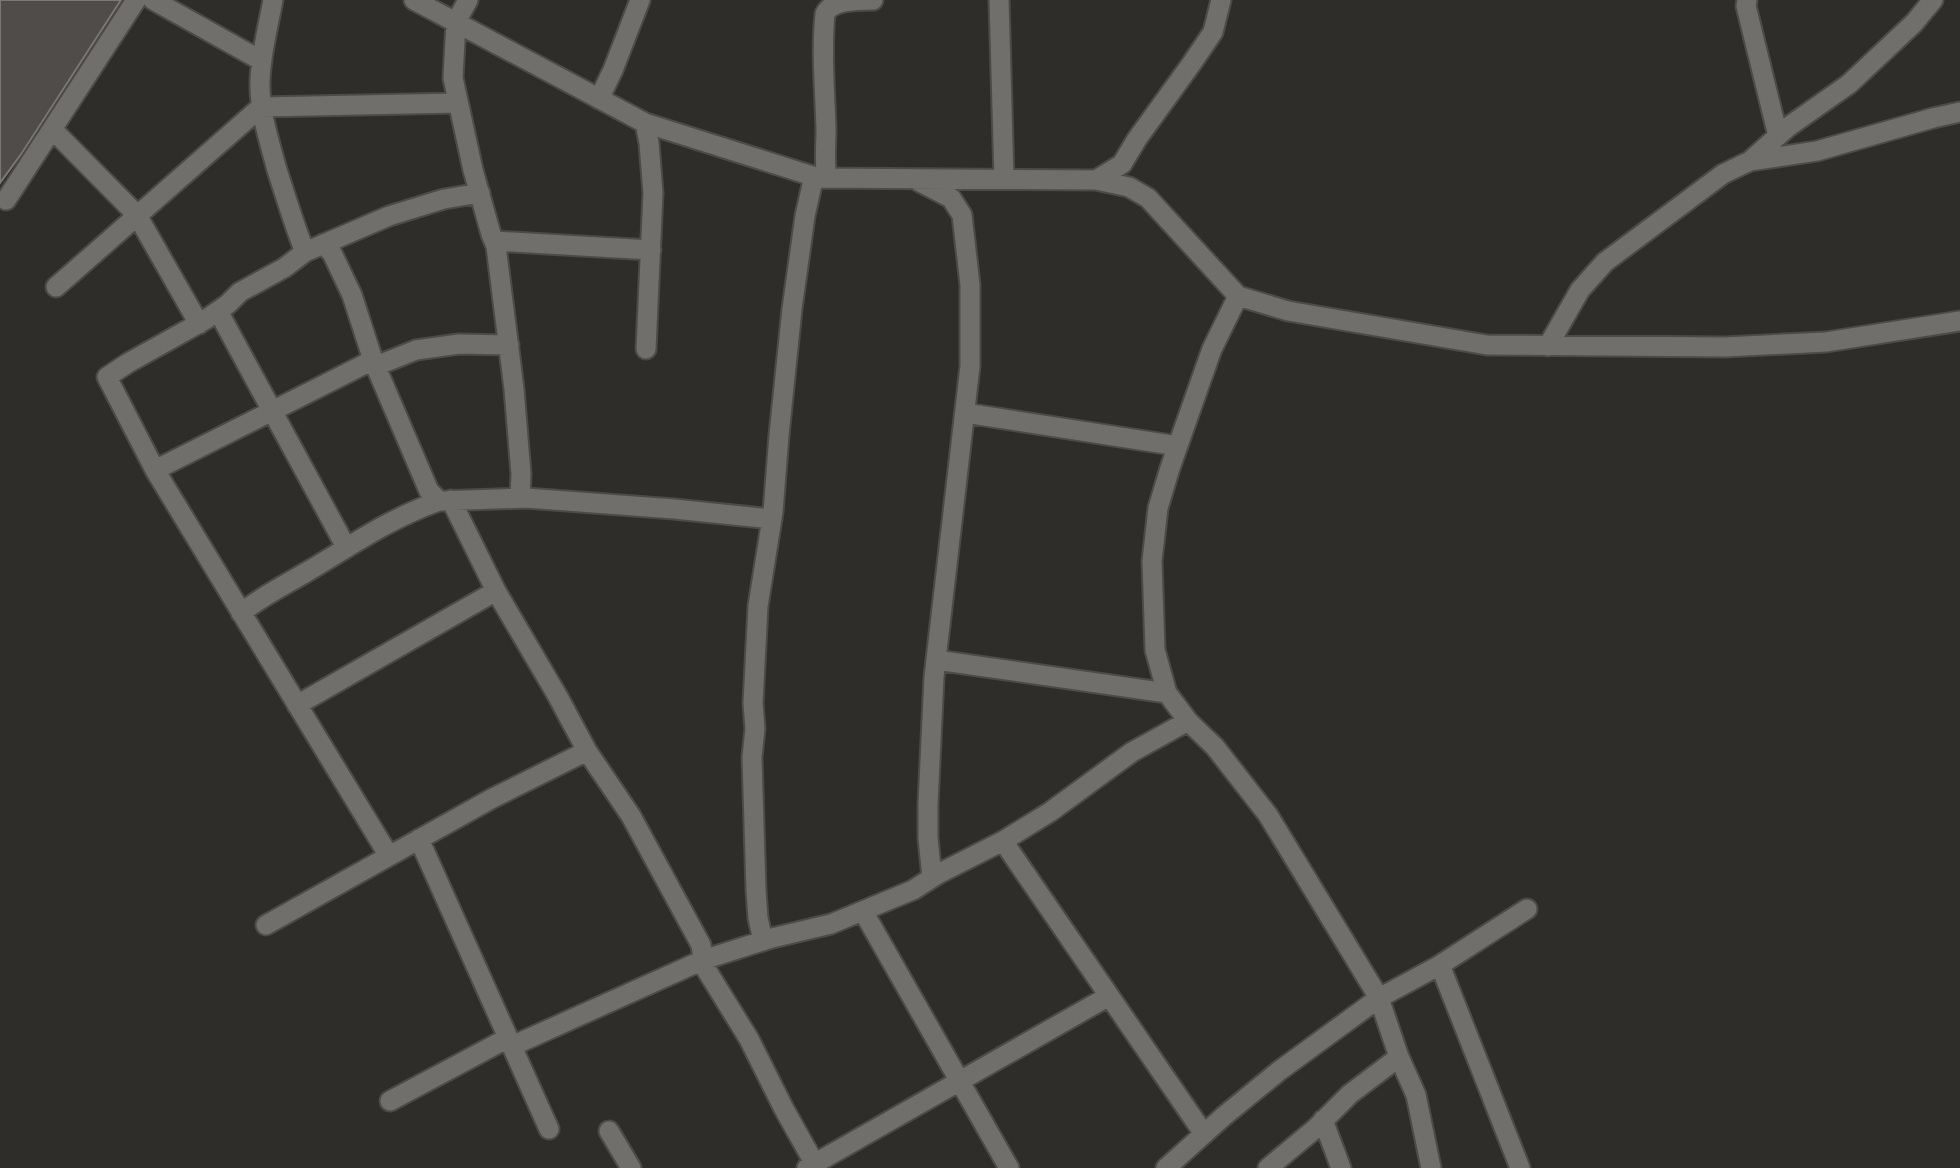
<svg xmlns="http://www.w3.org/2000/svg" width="1960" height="1168" viewBox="0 0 1960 1168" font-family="'Source Sans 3',sans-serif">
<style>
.building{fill:#504c4a;stroke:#7c7876;stroke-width:2}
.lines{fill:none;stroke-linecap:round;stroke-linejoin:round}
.minor-casing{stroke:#4c4b49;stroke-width:23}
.minor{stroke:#706f6b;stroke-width:19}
</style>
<rect width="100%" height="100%" fill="#2e2d29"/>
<path class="building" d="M 0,0 L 121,0 L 22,153 L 0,183 Z"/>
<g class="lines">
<defs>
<path id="minor" d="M 153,0 L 262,61
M 273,0 C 268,27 261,53 260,80 C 259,111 269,140 277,170 C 286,197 294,225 305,252
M 414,0 L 645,123 L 819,178 L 1096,180 L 1129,187 L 1148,198 L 1238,296 L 1288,311 L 1487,345 L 1725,347 L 1826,342 L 1960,321
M 468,0 L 456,22 L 453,78 L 473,170 L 491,234 L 496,246 L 514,389 L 521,474 L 520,498
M 999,0 L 1004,179
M 1747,0 L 1746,6 L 1778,136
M 599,99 L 613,70 L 640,0
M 645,123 L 649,143 L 653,193 L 646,349
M 52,129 L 137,215 L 199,324
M 1750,161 L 1788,127 L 1849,84 L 1914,23 L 1933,0
M 827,178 C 824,161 826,146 826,129 C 825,91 821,52 825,14 C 831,0 857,0 873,0
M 1096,180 L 1122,164 L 1137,139 L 1192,63 L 1213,32 L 1221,0
M 918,181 L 951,198 L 962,215 L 970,285 L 970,366 L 934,677 L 928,804 L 928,838 L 932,878
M 6,200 L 136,0
M 494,241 L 651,250
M 323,244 L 332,253 L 352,295 L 373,360 L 429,491 L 439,501 L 526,498 L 674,509 L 772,519
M 56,287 L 261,107 L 458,103
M 1238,296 L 1212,349 L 1170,468 L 1158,508 L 1152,561 L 1155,650 L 1167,693 L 1188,721 L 1215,747 L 1268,815 L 1379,998 L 1399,1057 L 1416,1095 L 1431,1168
M 218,311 L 346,547
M 1548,346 L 1580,290 L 1605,262 L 1723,174 L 1750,161 L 1817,151 L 1933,118 L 1960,112
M 376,366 L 416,350 L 459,344 L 509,345
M 965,413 L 1178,446
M 155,470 L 373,360
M 451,500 L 496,591 L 557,695 L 587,751 L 631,816 L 701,945 L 704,966 L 749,1039 L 784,1109 L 817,1168
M 241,613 C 261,597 283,586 305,573 C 351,546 388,519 439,501
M 936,660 L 1167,693
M 297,705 L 496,591
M 419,839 L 549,1129
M 1003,841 L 1204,1134
M 389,856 L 155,470 L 107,377 L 128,363 L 205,320 L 228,304 L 240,292 L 284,268 L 305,252 L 389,216 L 444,199 L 480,193
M 863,911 L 1009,1168
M 266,925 L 491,799 L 587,751
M 763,941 L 758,918 L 756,891 L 752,757 L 755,729 L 753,703 L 758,606 L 773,512 L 779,435 L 792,309 L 805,216 L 814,176
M 1440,965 L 1520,1168
M 512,1046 L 703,960 L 772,938 L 831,924 L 913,890 L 938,874 L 1003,841 L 1050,812 L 1132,752 L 1188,721
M 390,1101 L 508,1038
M 1323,1120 L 1341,1168
M 609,1131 L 631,1168
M 807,1168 L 1109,996
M 1166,1168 L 1224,1116 L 1279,1071 L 1379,998 L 1440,965 L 1527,909
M 1268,1168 L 1316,1128 L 1350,1094 L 1399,1057"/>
</defs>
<use href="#minor" class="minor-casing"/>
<use href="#minor" class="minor"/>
</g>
</svg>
